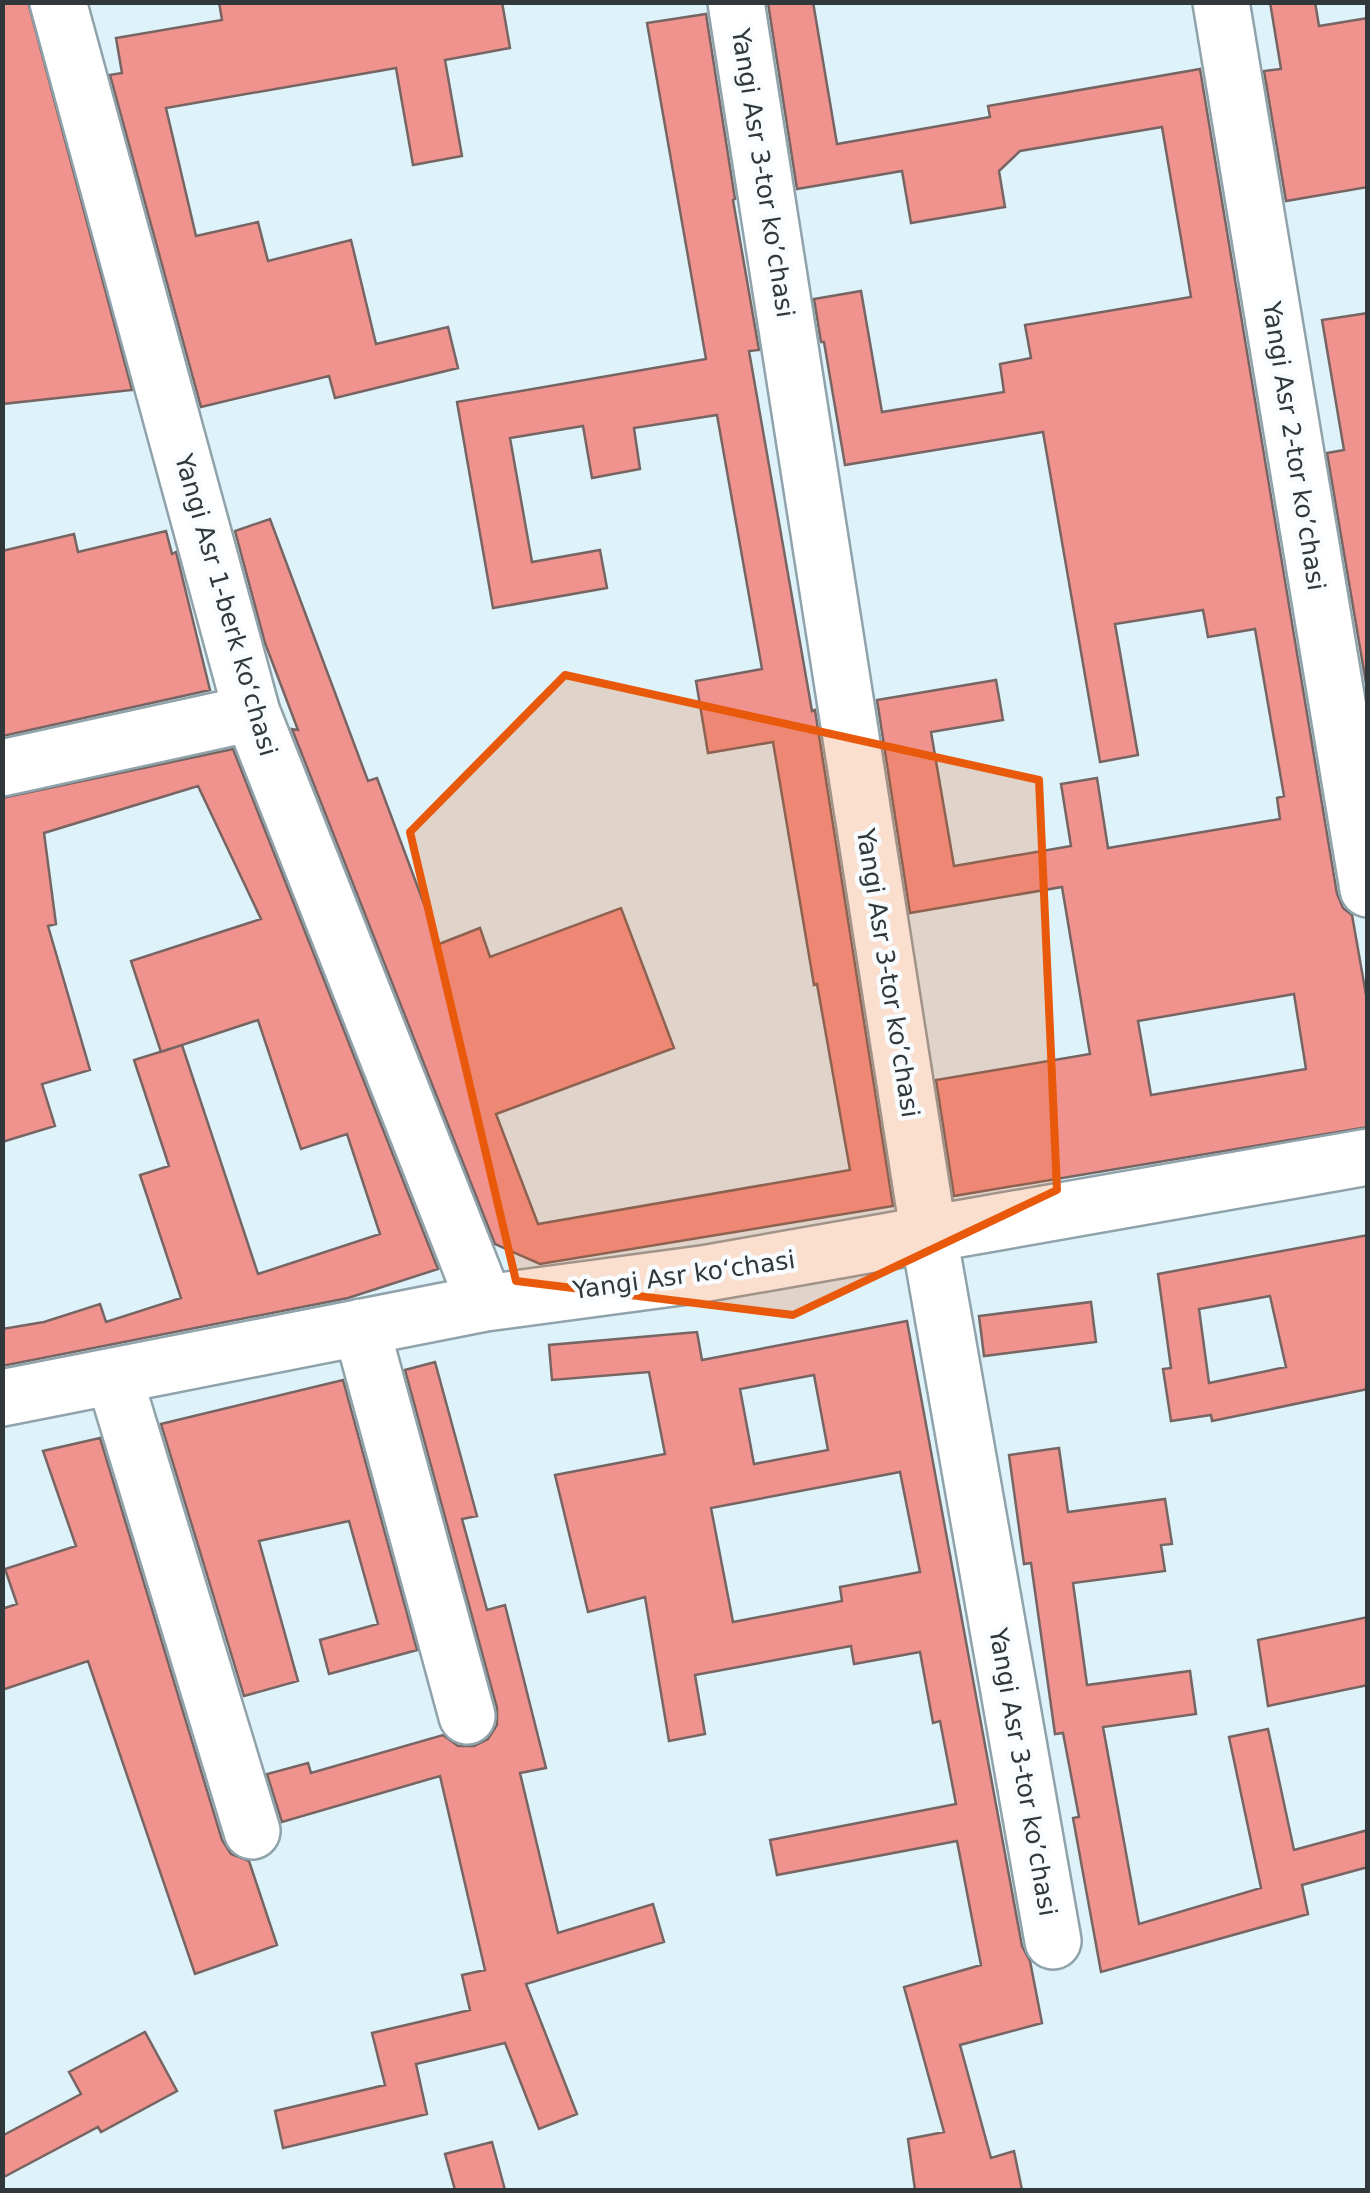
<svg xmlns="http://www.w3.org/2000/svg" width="1370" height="2193" viewBox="0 0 1370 2193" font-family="'DejaVu Sans',sans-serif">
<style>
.building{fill:#f0938e;stroke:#776563;stroke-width:2.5;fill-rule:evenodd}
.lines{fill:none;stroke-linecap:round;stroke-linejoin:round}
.minor-casing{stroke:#90a2aa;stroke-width:60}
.minor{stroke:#fff;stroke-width:55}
.marked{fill:#e8590c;fill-opacity:0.2;stroke:#e8590c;stroke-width:8;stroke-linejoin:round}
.labels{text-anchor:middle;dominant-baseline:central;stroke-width:9;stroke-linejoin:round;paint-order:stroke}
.street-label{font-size:25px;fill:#30383b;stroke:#f8fcfe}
</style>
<rect width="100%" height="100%" fill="#def2fa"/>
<path class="building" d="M 2,2 L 28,2 L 132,390 L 2,404 Z
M 219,2 L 502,2 L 510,48 L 445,60 L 462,156 L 413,165 L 396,68 L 166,108 L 196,236 L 258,222 L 268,261 L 351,240 L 376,344 L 448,327 L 458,368 L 335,398 L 329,376 L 201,407 L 110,75 L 122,73 L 116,38 L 222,20 Z
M 813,2 L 837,144 L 990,117 L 988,106 L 1200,69 L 1337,894 L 1343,908 L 1352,915 L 1368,1006 L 1368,1127 L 954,1196 L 936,1080 L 1090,1054 L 1062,887 L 910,913 L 877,700 L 996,680 L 1003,720 L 931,732 L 954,866 L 1071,846 L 1061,784 L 1097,778 L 1108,848 L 1280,819 L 1277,798 L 1284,796 L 1255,629 L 1208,637 L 1203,610 L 1115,624 L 1138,755 L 1100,762 L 1043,432 L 845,465 L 824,342 L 821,342 L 814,299 L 861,291 L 882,412 L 1004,392 L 1000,364 L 1031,358 L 1025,325 L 1191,297 L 1162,127 L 1020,151 L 999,171 L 1005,207 L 911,223 L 902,171 L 797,189 L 768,3 ZM 1294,994 L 1306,1069 L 1151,1095 L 1138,1021 Z
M 1270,2 L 1315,2 L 1319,26 L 1368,18 L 1368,187 L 1286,201 L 1264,71 L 1281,69 Z
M 706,14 L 735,199 L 733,200 L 759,350 L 749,351 L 812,711 L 815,710 L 893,1206 L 540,1264 L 495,1244 L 292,729 L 298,730 L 265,643 L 235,531 L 270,519 L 368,781 L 377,778 L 439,944 L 480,928 L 490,957 L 621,908 L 674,1048 L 496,1114 L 538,1224 L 850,1170 L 817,984 L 814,985 L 773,742 L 708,753 L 696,681 L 762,669 L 717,415 L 634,428 L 640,469 L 592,478 L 583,426 L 510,438 L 532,562 L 600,550 L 607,588 L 493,608 L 457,402 L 706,359 L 647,23 Z
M 1368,313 L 1368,695 L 1327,453 L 1344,450 L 1322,320 Z
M 166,531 L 172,554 L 176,552 L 181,572 L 210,690 L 3,736 L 2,551 L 74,534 L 78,552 Z
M 233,749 L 438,1269 L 348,1298 L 2,1366 L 2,1329 L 44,1322 L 100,1304 L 106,1322 L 181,1298 L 140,1175 L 169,1166 L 134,1060 L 182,1045 L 258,1274 L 380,1234 L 347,1134 L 301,1149 L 258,1020 L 161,1052 L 131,961 L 261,919 L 198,786 L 44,833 L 56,924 L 48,926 L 90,1070 L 42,1084 L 55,1126 L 2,1142 L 2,798 Z
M 1368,1235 L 1368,1389 L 1212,1421 L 1211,1415 L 1171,1421 L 1163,1369 L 1171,1368 L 1158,1274 ZM 1270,1296 L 1286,1367 L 1209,1383 L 1199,1309 Z
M 1091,1302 L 1096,1342 L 984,1356 L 979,1316 Z
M 907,1321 L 1022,1946 L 1030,1961 L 1042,2023 L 960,2045 L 991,2158 L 1014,2151 L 1022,2190 L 915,2190 L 908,2139 L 944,2132 L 904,1987 L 981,1965 L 957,1841 L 777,1875 L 770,1840 L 956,1804 L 940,1721 L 933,1723 L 920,1652 L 854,1664 L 851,1646 L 695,1675 L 705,1734 L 669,1741 L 645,1597 L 588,1612 L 555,1475 L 665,1454 L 649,1372 L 552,1380 L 549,1345 L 697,1332 L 702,1360 ZM 814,1375 L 828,1450 L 754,1464 L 740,1389 ZM 900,1472 L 920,1572 L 840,1587 L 842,1601 L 733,1622 L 711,1508 Z
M 435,1362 L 477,1516 L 462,1519 L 487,1610 L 505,1605 L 546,1768 L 520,1773 L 558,1933 L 653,1904 L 664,1942 L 526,1984 L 577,2114 L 539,2129 L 505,2043 L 416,2064 L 427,2114 L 283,2148 L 275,2111 L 385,2085 L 372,2033 L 470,2010 L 462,1975 L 485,1970 L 440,1776 L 282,1822 L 267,1774 L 308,1763 L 311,1773 L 443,1735 L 458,1746 L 474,1746 L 488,1739 L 497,1725 L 497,1708 L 405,1370 Z
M 343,1380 L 417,1650 L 329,1674 L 320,1640 L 378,1624 L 349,1521 L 259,1541 L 298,1681 L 244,1696 L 161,1424 Z
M 100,1438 L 222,1840 L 231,1854 L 249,1861 L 277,1945 L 195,1974 L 88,1661 L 2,1690 L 2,1609 L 17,1604 L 5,1569 L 76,1546 L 43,1451 Z
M 1059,1448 L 1068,1512 L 1165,1499 L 1172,1544 L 1161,1545 L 1165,1571 L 1073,1583 L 1087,1685 L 1190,1671 L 1196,1714 L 1103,1727 L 1139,1924 L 1261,1888 L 1229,1737 L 1268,1729 L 1294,1850 L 1368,1830 L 1368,1867 L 1302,1885 L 1308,1914 L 1101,1972 L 1073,1818 L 1079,1817 L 1063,1733 L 1055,1734 L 1031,1563 L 1024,1564 L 1009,1455 Z
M 1368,1617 L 1368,1685 L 1268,1706 L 1258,1640 Z
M 145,2032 L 177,2091 L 101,2132 L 98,2127 L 2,2178 L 2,2136 L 81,2094 L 69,2072 Z
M 492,2142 L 505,2190 L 455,2190 L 445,2154 Z"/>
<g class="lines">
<defs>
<path id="minor" d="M 58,2 L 252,713 L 485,1303
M 736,2 L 929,1236 L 1053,1941
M 1221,2 L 1368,889
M 2,768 L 252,713
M 361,1327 L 467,1716
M 114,1377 L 252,1831
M 2,1398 L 485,1303 L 702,1274 L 1368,1157"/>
</defs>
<use href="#minor" class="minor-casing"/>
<use href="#minor" class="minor"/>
</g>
<path class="marked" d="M 565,675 L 1039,780 L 1057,1190 L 793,1315 L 516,1281 L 410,832 Z"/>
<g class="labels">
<g class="street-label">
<text transform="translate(763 173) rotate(81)">Yangi Asr 3-tor koʼchasi</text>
<text transform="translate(1294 446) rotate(81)">Yangi Asr 2-tor koʼchasi</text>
<text transform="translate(226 605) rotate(74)">Yangi Asr 1-berk koʻchasi</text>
<text transform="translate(888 973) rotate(81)">Yangi Asr 3-tor koʼchasi</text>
<text transform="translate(684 1275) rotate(-8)">Yangi Asr koʻchasi</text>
<text transform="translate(1023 1772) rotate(80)">Yangi Asr 3-tor koʼchasi</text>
</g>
</g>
<rect width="1370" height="2193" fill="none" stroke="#30383b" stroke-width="10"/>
</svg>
